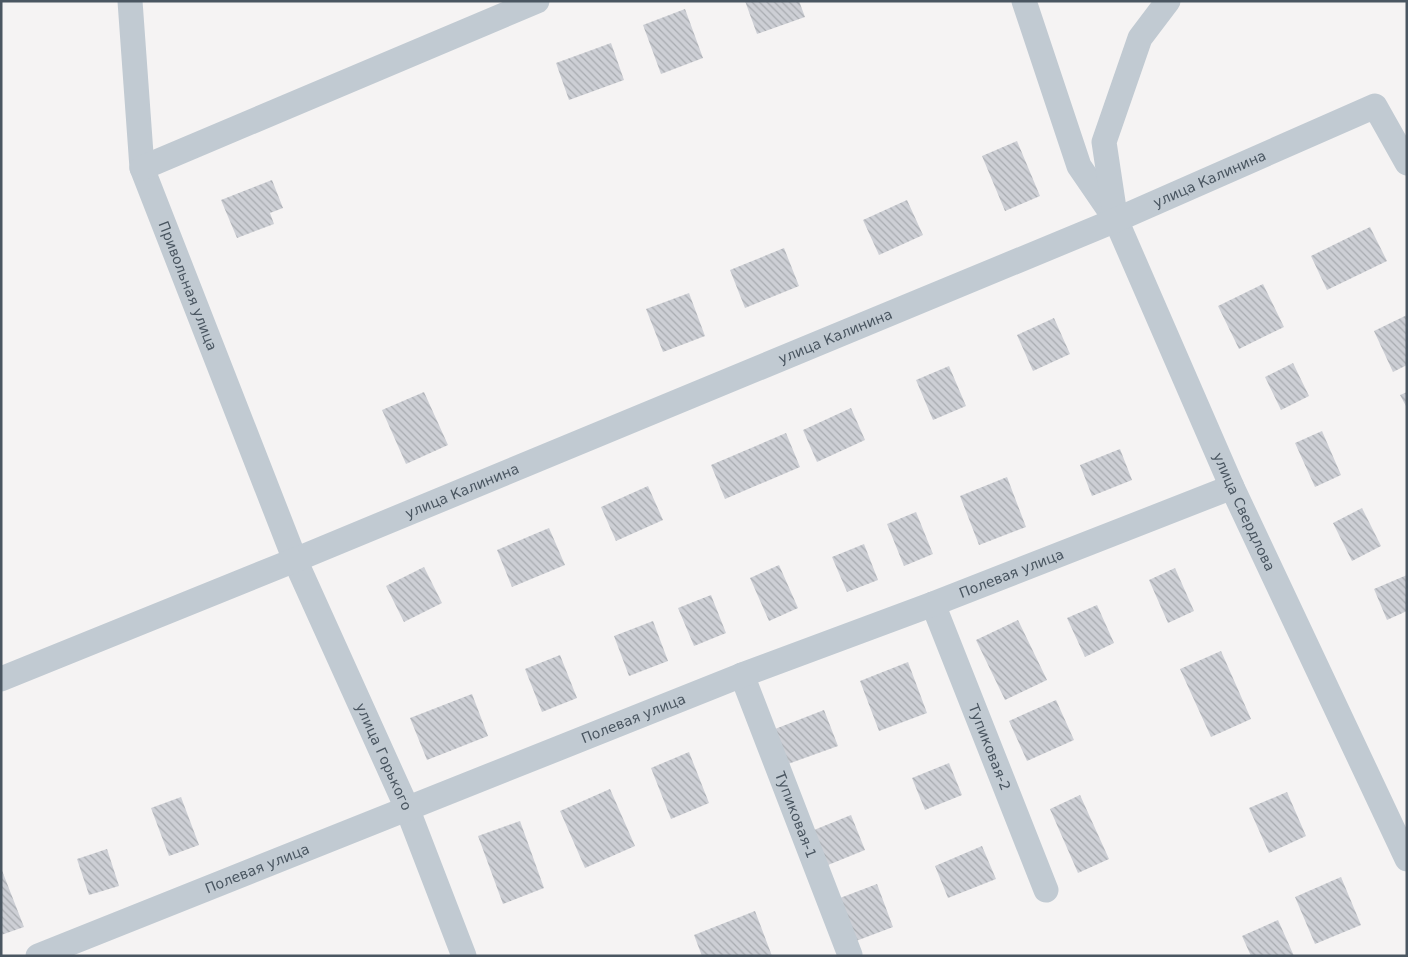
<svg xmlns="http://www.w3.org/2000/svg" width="1408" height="957" viewBox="0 0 1408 957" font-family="'DejaVu Sans',sans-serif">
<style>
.building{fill:url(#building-back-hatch)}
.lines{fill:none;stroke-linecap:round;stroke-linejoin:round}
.minor{stroke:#c1cad2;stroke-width:25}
.labels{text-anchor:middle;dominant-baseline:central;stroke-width:4;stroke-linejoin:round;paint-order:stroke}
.street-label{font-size:14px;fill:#4a5661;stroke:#fff}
</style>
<defs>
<pattern id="building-back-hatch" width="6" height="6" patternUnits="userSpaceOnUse" patternTransform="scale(1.25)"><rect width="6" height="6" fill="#cdcfd5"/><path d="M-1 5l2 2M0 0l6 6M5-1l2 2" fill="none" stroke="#a8abb0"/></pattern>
</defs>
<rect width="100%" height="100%" fill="#f5f3f3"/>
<path class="building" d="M 745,1 L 799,1 L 805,17 L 757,34 Z
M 685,9 L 703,58 L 661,74 L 643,25 Z
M 611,43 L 624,80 L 569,100 L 556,63 Z
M 1017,141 L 1040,196 L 1005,211 L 982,156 Z
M 272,180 L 283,208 L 270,213 L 274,224 L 237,238 L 221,200 Z
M 907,200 L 923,235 L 879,255 L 863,220 Z
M 1370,227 L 1387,261 L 1327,290 L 1311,256 Z
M 784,248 L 799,286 L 745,308 L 730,270 Z
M 1263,284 L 1284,327 L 1239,349 L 1218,306 Z
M 689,293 L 705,336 L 663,352 L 646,309 Z
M 1407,315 L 1407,365 L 1393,372 L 1374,331 Z
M 1054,318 L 1070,354 L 1033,371 L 1017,335 Z
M 1293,363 L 1309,396 L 1281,410 L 1265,377 Z
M 949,366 L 966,406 L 933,420 L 916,380 Z
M 424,392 L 448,445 L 406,464 L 382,410 Z
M 1407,392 L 1407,408 L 1400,395 Z
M 851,408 L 865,440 L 817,462 L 803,430 Z
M 1322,431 L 1341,475 L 1315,487 L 1295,443 Z
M 786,433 L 800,467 L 725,499 L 711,465 Z
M 1120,449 L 1132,480 L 1092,496 L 1080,465 Z
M 1007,477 L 1026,527 L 979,545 L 960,496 Z
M 648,486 L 663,520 L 616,541 L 601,507 Z
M 1362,508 L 1381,546 L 1352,561 L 1333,523 Z
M 916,512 L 933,554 L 904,566 L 887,524 Z
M 549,528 L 565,565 L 512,587 L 497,550 Z
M 864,544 L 878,580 L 847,592 L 832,557 Z
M 779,565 L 798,608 L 769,621 L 750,578 Z
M 424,567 L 442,603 L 404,622 L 386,586 Z
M 1175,568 L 1194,611 L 1168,623 L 1149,580 Z
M 1407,575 L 1407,611 L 1387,620 L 1374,589 Z
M 711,595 L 726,633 L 694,646 L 678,608 Z
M 1097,605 L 1114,643 L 1085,657 L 1067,618 Z
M 1018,620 L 1047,680 L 1005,700 L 976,640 Z
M 653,621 L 668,661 L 629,676 L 614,636 Z
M 1221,651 L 1251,719 L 1211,737 L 1180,669 Z
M 560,655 L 577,698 L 542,712 L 525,669 Z
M 908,662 L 927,713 L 879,731 L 860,681 Z
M 472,694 L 488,736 L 427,760 L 410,718 Z
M 1056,700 L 1074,740 L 1027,761 L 1009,721 Z
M 824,710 L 838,746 L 788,764 L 775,729 Z
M 689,752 L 709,803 L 671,819 L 651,768 Z
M 949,763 L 962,795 L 925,810 L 912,778 Z
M 610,789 L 635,846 L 585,868 L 560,811 Z
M 1287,792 L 1306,836 L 1269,853 L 1249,808 Z
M 1080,795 L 1109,859 L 1078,873 L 1050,809 Z
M 181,797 L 199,845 L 169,856 L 151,808 Z
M 851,815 L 865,850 L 828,865 L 814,830 Z
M 520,821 L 544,888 L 503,904 L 478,836 Z
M 982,846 L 996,879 L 948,898 L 935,866 Z
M 107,849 L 119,886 L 89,895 L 77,859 Z
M 1,868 L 24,927 L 1,935 Z
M 1341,877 L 1361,925 L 1315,944 L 1295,897 Z
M 877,884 L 893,927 L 856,941 L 840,898 Z
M 755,911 L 772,956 L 702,956 L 694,935 Z
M 1278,920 L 1294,956 L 1251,956 L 1242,936 Z"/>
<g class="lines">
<g class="minor">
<path id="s1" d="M 130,1 L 142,168 L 295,560 L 407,808 L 464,956"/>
<path id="s2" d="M 1024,1 L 1079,166 L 1116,220 L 1232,487 L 1407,859"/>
<path d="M 142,168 L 537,1"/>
<path d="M 1115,215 L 1104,142 L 1140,38 L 1168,1"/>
<path id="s3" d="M 933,604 L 1046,890"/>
<path id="s4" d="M 742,675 L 850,955"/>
<path id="s5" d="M 1,679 L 295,560 L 1116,220 L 1375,106 L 1407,163"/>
<path id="s6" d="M 38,956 L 742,675 L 933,604 L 1232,487"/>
</g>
</g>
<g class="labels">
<g class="street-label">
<text stroke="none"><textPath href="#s5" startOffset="1308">улица Калинина</textPath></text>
<text stroke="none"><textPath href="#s1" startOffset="294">Привольная улица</textPath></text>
<text stroke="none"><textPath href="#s5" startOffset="902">улица Калинина</textPath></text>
<text stroke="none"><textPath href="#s5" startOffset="498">улица Калинина</textPath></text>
<text stroke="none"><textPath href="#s2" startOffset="558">улица Свердлова</textPath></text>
<text stroke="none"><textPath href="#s6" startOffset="1046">Полевая улица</textPath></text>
<text stroke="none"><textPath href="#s6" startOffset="641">Полевая улица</textPath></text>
<text stroke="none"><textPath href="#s3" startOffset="154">Тупиковая-2</textPath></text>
<text stroke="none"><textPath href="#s1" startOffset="804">улица Горького</textPath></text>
<text stroke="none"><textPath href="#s4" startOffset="150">Тупиковая-1</textPath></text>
<text stroke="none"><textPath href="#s6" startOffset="236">Полевая улица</textPath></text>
</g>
</g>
<rect width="1408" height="957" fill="none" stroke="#4a5661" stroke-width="5"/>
</svg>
